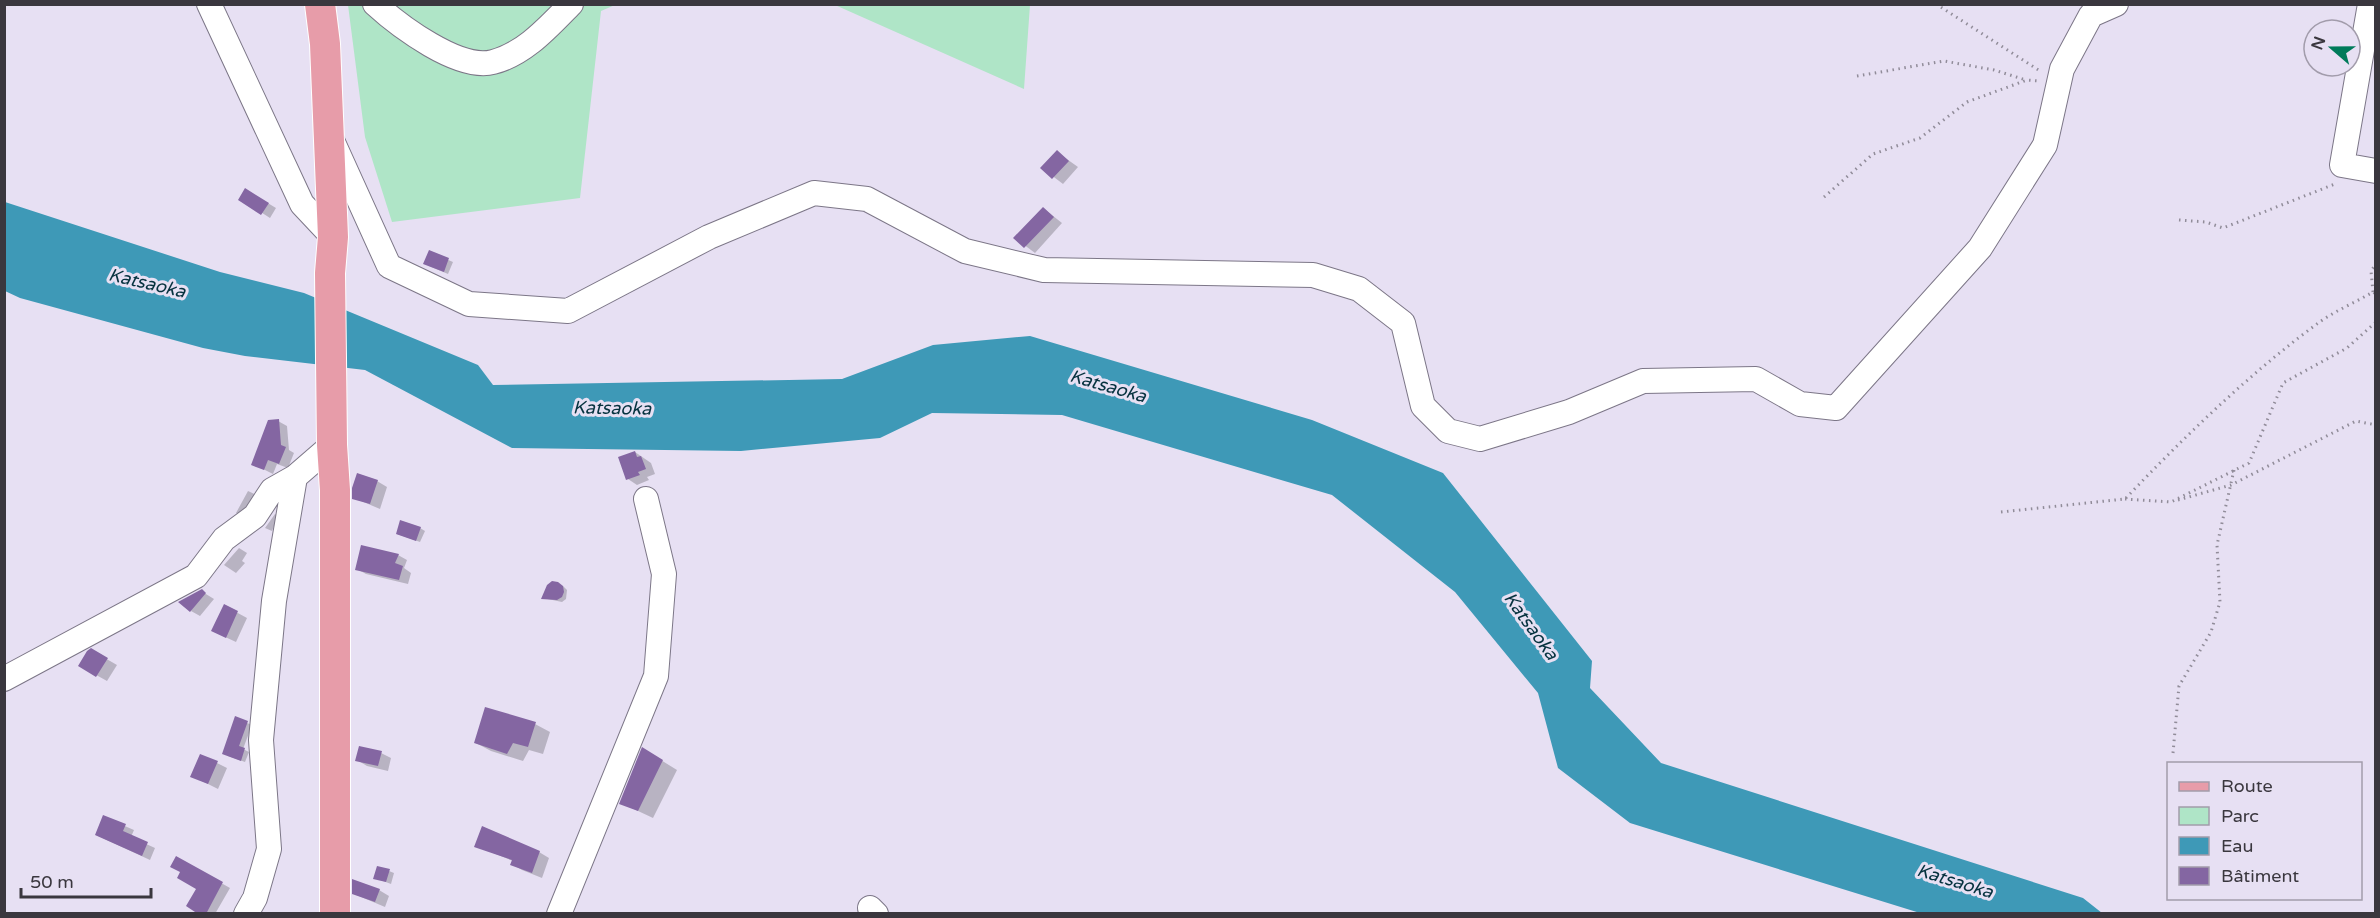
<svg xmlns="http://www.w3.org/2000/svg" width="2380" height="918" viewBox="0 0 2380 918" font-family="'Varela Round',sans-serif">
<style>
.green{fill:#afe5c7}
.water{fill:#3e99b7}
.shadow{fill:#0003}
.building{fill:#8466a2}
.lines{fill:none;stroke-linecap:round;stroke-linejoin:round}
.minor-casing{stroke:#7c7687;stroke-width:26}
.major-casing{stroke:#fff;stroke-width:32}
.path{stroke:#918c99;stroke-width:3;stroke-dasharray:1.5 4.5;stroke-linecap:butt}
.minor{stroke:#fff;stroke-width:24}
.major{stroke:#e79ca9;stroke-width:30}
.labels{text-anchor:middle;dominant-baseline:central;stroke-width:6;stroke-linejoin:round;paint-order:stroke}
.water-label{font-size:18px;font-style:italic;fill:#06323f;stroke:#e7e0f3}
</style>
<rect width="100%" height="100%" fill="#e7e0f3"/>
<path class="green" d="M 348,5 L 615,5 L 601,11 L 580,198 L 392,222 L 365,137 Z
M 835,5 L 1030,5 L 1024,89 Z"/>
<path class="water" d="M 5,202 L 220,272 L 304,293 L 478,365 L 493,385 L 842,379 L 933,345 L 1030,336 L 1312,420 L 1443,473 L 1592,661 L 1590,688 L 1661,763 L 2083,898 L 2102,913 L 1920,913 L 1630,823 L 1558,768 L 1538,693 L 1455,592 L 1332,495 L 1062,415 L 932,413 L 880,438 L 741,451 L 512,448 L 365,370 L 245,356 L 203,348 L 20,298 L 5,291 Z"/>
<path class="shadow" d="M 1057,152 L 1078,167 L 1063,184 L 1042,168 Z
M 246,190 L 276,208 L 270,218 L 240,199 Z
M 1043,208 L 1062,223 L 1035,253 L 1015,238 Z
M 430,252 L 453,262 L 448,274 L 429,266 Z
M 278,421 L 287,426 L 289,450 L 294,453 L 288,468 L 277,464 L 273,474 L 253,464 Z
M 635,452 L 651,463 L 655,474 L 647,477 L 649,480 L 637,485 L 628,479 Z
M 377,481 L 387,487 L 380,509 L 354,498 Z
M 248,491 L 263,498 L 245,518 L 236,513 Z
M 275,514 L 278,516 L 272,531 L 265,528 Z
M 420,528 L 425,531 L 420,542 L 397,534 Z
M 239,548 L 247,553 L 242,561 L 245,563 L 236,573 L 224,565 Z
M 398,555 L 407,560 L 404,568 L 411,573 L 408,584 L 366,574 L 357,569 Z
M 563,586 L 567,590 L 566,599 L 562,602 L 543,598 Z
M 201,591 L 214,599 L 200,616 L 191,611 Z
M 225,606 L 247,618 L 236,642 L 223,636 Z
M 91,650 L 117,665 L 107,681 L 80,666 Z
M 235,718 L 252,725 L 243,749 L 249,752 L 245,762 L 228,756 Z
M 535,724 L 550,732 L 543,754 L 529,750 L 523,761 L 491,751 L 476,743 Z
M 643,749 L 677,770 L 653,818 L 621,803 Z
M 381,753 L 391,758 L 388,771 L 367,766 L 357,760 Z
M 217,763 L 227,768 L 218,789 L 192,776 Z
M 104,817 L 134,830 L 131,837 L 155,848 L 150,860 L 96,835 Z
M 476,846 L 539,852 L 549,858 L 542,878 L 522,870 L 512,864 L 513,861 Z
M 177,858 L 230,888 L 215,914 L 201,914 L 198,888 L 181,872 Z
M 389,871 L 394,873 L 391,884 L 375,878 Z
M 379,890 L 389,896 L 385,907 L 354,894 Z"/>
<path class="building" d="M 1057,150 L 1069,161 L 1052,179 L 1040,168 Z
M 245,188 L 269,203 L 261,215 L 238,200 Z
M 1043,207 L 1054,217 L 1024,248 L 1013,238 Z
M 429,250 L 449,258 L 444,272 L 423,264 Z
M 279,419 L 281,445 L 286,447 L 279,464 L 268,460 L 264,470 L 251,465 L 268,420 Z
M 635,451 L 637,457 L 641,456 L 646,469 L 638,472 L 640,475 L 626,480 L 618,457 Z
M 357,473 L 378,480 L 370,504 L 352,499 L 352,488 Z
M 400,520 L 421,527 L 416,541 L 396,534 Z
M 361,545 L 399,554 L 395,563 L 403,566 L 399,580 L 355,570 Z
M 552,581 L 558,582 L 563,586 L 564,592 L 562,597 L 557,600 L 541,599 L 547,585 Z
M 202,589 L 206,593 L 190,612 L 178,602 Z
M 224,604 L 238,611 L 226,638 L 211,631 Z
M 91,648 L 108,658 L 96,677 L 78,666 L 87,651 Z
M 485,707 L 536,722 L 528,747 L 513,743 L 507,754 L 474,743 Z
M 235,716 L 248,721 L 239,746 L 245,748 L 241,761 L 222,754 Z
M 359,746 L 382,751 L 378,766 L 355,761 Z
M 642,747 L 663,760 L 638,811 L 619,804 Z
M 200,754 L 218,761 L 208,784 L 190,777 Z
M 103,815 L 126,824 L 123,831 L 148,842 L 142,856 L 95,835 Z
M 482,826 L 540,851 L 532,873 L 510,865 L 512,860 L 474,847 Z
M 176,856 L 223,882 L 206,914 L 198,914 L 186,906 L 196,889 L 177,878 L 180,872 L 170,867 Z
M 377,866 L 390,869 L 386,882 L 373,879 Z
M 352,879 L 380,889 L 375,902 L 352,894 Z"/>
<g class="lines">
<defs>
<path id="minor" d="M 209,4 L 302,204 L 333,237
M 375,4 C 399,26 459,71 493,62 C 525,54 549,26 571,4
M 2370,4 L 2342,165 L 2376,171
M 331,138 L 389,266 L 469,304 L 568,311 L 709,237 L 814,193 L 867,199 L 965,251 L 1044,270 L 1313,275 L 1359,289 L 1403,323 L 1423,406 L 1448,431 L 1480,439 L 1569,412 L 1643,381 L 1756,379 L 1800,404 L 1836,408 L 1980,248 L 2045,145 L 2062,69 L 2091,15 L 2116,4
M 4,679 L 196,576 L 224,539 L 255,516 L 272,490 L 295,477
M 870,908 L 876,914
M 246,914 L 255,898 L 269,849 L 261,740 L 274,601 L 295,477 L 332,445
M 559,914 L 656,676 L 664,574 L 646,499"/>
<path id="major" d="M 320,4 L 325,44 L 333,237 L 330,273 L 332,445 L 335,490 L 335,914"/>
</defs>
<use href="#minor" class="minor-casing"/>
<use href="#major" class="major-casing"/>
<path class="path" d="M 1936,4 L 2040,71
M 1857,76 L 1944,61 L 1994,70 L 2026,80
M 1824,197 L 1873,154 L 1920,138 L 1967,102 L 2027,80 L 2039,81
M 2179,220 L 2206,222 L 2223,228 L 2335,184
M 2373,292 L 2371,271 L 2376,264
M 2125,499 L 2171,502 L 2249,463 L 2283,383 L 2347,348 L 2376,322
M 2178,500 L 2231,485 L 2356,421 L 2376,425
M 2001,512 L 2125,499 C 2184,437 2252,371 2321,321 C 2337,310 2356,302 2373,292 L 2376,294
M 2173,753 L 2179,686 L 2211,632 L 2220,602 L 2217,545 L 2234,470"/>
<use href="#minor" class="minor"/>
<use href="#major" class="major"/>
</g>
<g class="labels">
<g class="water-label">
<text transform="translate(147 283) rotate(13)">Katsaoka</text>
<text transform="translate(1108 386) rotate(16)">Katsaoka</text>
<text transform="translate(612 408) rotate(1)">Katsaoka</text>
<text transform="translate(1531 626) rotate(54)">Katsaoka</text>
<text transform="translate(1955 881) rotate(17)">Katsaoka</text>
</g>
</g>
<rect width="2380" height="918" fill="none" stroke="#3a373e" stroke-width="12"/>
<rect x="2167" y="762" width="195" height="138" fill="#e7e0f3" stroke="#a29cab" stroke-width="1.5"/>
<rect x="2179" y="782" width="30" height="9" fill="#e79ca9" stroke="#a29cab" stroke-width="1.5"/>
<text x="2221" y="792" font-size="18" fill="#3a373e">Route</text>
<rect x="2179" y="807" width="30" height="18" fill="#afe5c7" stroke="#a29cab" stroke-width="1.5"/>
<text x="2221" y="822" font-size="18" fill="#3a373e">Parc</text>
<rect x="2179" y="837" width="30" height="18" fill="#3e99b7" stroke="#a29cab" stroke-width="1.5"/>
<text x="2221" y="852" font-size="18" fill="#3a373e">Eau</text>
<rect x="2179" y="867" width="30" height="18" fill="#8466a2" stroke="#a29cab" stroke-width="1.5"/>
<text x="2221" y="882" font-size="18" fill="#3a373e">Bâtiment</text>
<g transform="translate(2332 48) rotate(290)"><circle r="28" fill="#e7e0f3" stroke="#a29cab" stroke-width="1.5"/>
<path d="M0-4.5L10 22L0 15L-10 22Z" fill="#007b5a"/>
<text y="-9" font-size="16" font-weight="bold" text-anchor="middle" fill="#3a373e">N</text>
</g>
<path d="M21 888v9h130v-9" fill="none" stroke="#3a373e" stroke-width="3"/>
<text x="30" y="888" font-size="18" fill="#3a373e" stroke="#e7e0f3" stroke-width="4.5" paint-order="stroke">50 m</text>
</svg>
